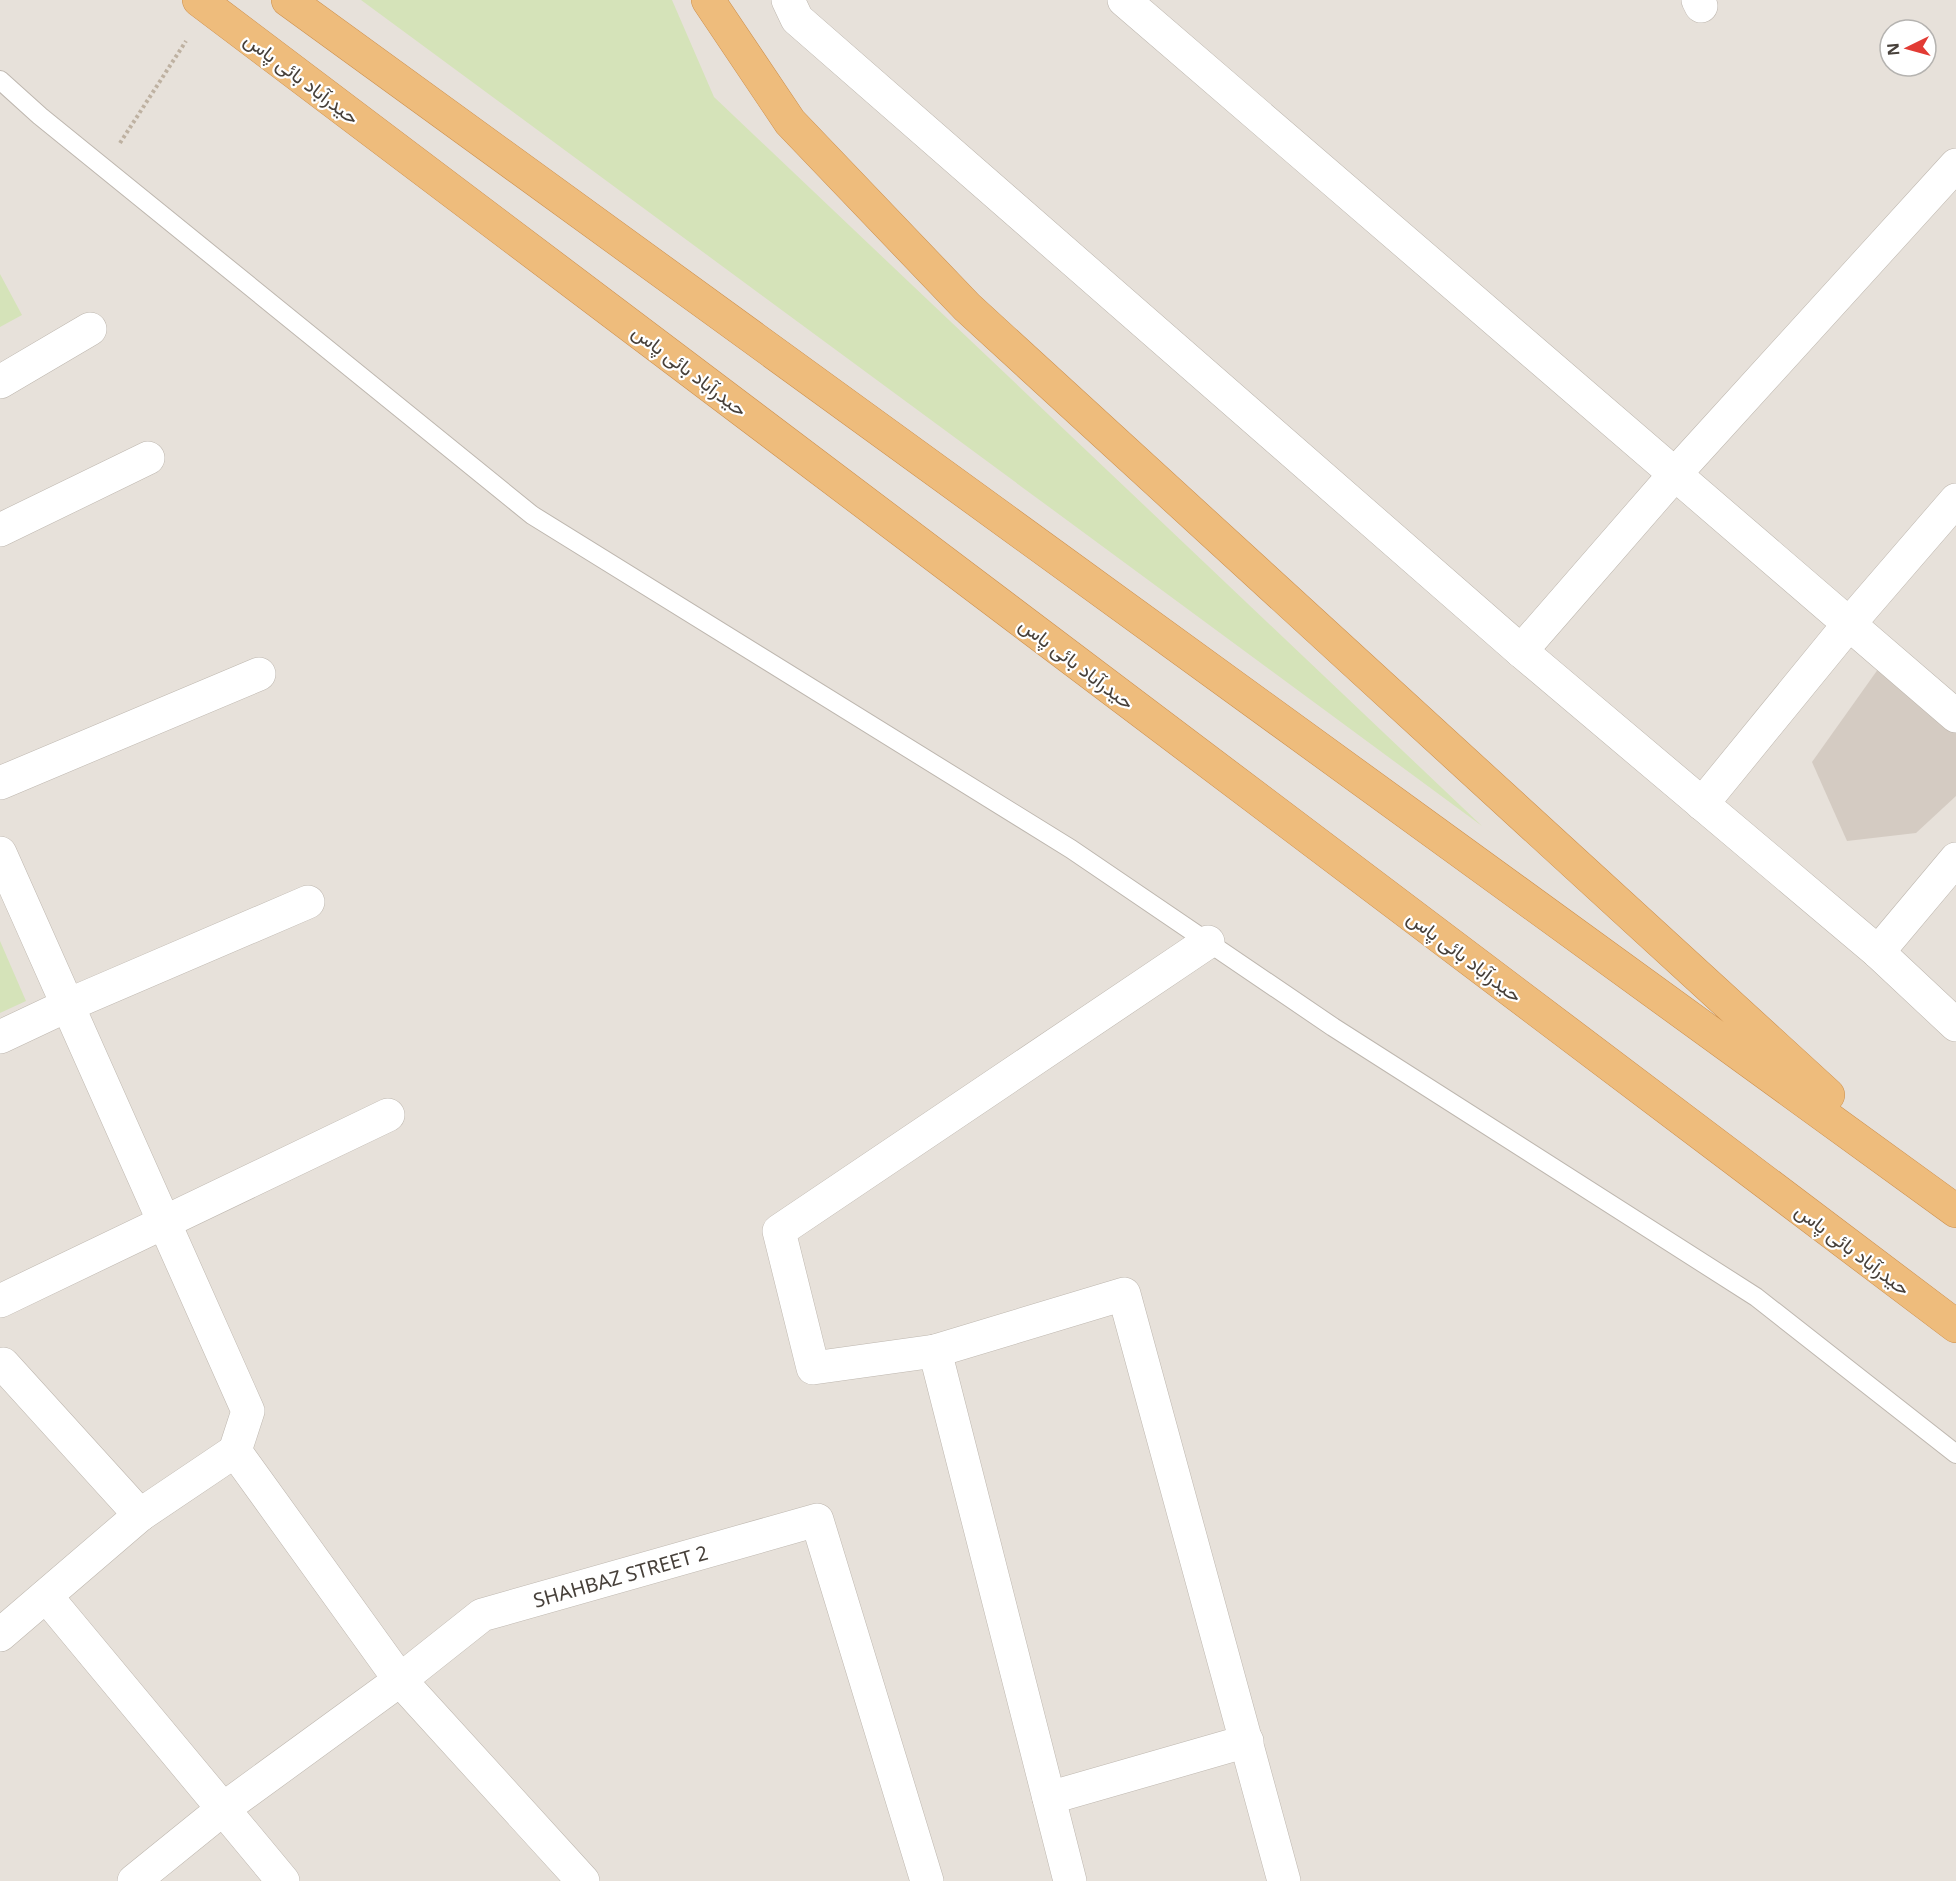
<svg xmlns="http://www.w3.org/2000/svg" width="1956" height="1881" viewBox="0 0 1956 1881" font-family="'Noto Sans',Vazirmatn,sans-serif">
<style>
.residential{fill:#e7e1da;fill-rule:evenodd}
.green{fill:#d5e3b9}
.building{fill:#d4cbc2}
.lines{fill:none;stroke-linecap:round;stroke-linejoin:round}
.lane-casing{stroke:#beb7af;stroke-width:20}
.street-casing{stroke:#beb7af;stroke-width:34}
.highway-casing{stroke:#cc8f4c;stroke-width:34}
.path{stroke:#beb1a1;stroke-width:4;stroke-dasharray:3 3;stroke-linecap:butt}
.lane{stroke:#fff;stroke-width:18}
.street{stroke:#fff;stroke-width:33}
.highway{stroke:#eebc7c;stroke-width:33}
.labels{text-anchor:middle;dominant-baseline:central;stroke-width:4.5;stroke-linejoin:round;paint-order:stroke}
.street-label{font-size:20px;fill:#47403a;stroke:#fff}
</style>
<rect width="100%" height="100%" fill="#f4f0eb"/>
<path class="residential" d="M 0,0 L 1956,0 L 1956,1881 L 0,1881 ZM 1890,30 L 1926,30 L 1926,66 L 1890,66 Z"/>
<path class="green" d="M 361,0 L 672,0 L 714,97 L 1482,826 Z
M 0,274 L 22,315 L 0,327 Z
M 0,941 L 26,1001 L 0,1013 Z"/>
<path class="building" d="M 1881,665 L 1956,730 L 1956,796 L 1916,833 L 1847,841 L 1812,762 Z"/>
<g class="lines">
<defs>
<path id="lane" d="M 0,80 L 40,116 L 532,515 L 1071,849 L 1333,1027 L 1756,1297 L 1956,1454"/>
<g id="street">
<path d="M 788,0 L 797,19 L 1521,651 L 1878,952 L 1956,1025"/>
<path d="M 1124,0 L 1956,716"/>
<path d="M 1698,0 L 1701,6"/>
<path d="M 0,382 L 90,329"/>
<path d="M 0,530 L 148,458"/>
<path d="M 1521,651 L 1675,474 L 1956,165"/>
<path d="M 0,783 L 259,674"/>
<path d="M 1702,804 L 1849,624 L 1956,500"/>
<path d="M 0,853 L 248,1411 L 235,1451 L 400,1680 L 583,1881"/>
<path d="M 1208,942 L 779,1231 L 813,1368 L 935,1351 L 1124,1294 L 1284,1881"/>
<path d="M 1878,952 L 1956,859"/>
<path d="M 0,1037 L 68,1005 L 308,902"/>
<path d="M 0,1301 L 388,1115"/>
<path d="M 935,1351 L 1070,1881"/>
<path d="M 3,1364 L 140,1515 L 235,1451"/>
<path d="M 46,1596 L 283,1881"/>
<path d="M 0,1635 L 140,1515"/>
<path d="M 1049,1798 L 1247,1741"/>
<path id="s1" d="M 134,1881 L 223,1809 L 400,1680 L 482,1615 L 817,1520 L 927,1881"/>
</g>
<path id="highway" d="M 199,0 L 1956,1326
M 288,0 L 1956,1211
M 708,0 L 790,122 L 967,307 L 1828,1095"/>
</defs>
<use href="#lane" class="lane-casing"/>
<use href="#street" class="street-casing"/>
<use href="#highway" class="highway-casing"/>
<path class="path" d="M 120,143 L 186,41"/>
<use href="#lane" class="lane"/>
<use href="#street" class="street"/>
<use href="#highway" class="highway"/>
</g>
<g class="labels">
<g class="street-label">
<text transform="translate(302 78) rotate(37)">حیدرآباد بائی پاس</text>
<text transform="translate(690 370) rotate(37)">حیدرآباد بائی پاس</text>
<text transform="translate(1077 663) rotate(37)">حیدرآباد بائی پاس</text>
<text transform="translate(1465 956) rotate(37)">حیدرآباد بائی پاس</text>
<text transform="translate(1853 1249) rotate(37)">حیدرآباد بائی پاس</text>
<text stroke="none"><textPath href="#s1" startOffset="582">SHAHBAZ STREET 2</textPath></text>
</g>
</g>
<g transform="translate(1908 48) rotate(265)"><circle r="28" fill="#ffffff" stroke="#b5b3b0" stroke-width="1.5"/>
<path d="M0-4.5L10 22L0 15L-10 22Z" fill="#e23b34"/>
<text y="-9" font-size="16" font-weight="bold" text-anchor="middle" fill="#47403a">N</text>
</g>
</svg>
